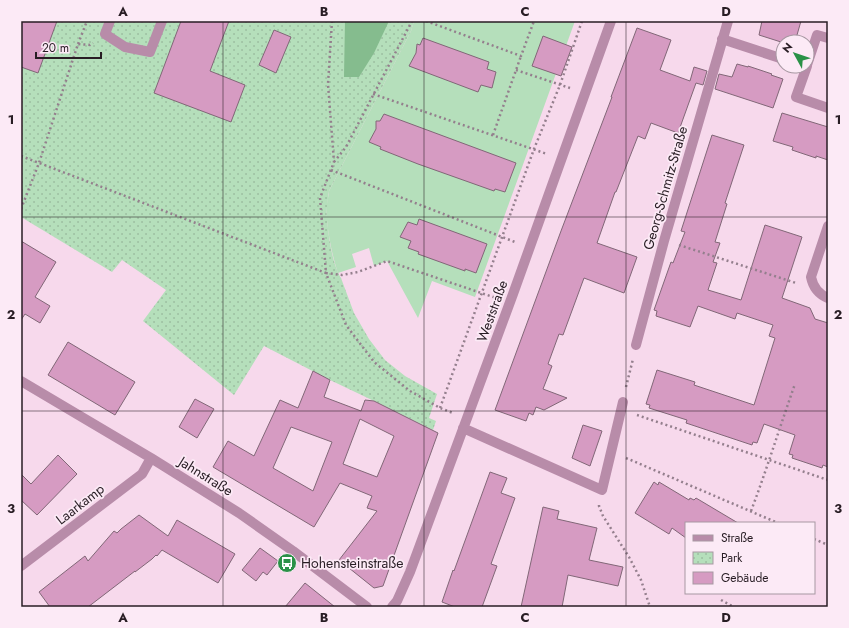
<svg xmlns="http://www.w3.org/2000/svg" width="849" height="628" viewBox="0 0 849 628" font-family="Jost,sans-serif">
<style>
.green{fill:#b5dfbb}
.park{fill:url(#park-dots)}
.water{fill:#85bc8e}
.building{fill:#d69bc2;stroke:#816777;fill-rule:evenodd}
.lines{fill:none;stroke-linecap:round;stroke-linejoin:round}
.path{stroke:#947f8d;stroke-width:2.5;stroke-dasharray:2 3;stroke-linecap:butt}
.minor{stroke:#b88ca9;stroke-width:10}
.grid{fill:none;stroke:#281d24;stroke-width:1;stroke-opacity:0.55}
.labels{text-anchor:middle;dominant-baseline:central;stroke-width:3.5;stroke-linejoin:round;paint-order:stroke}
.street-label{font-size:14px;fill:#281d24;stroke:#fceaf6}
.poi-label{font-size:14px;fill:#281d24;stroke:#fceaf6;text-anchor:start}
.neatline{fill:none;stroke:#281d24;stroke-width:1.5}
.grid-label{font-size:13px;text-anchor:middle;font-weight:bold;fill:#281d24}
</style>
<defs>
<pattern id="park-dots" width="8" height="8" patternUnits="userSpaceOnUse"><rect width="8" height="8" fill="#b5dfbb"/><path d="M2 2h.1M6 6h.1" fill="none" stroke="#9cbfa1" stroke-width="1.8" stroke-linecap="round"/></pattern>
</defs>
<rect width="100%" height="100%" fill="#f7d9ec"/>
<path class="green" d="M 414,21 L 575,21 L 475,297 L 432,281 L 418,318 L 387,261 L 374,266 L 369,248 L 352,254 L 356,267 L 338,273 C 332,256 325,222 327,204 C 327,200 329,196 329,191 L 411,31 Z"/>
<path class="park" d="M 21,21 L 414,21 L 411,31 L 329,191 C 328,200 326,208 327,217 C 328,233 332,264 341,278 L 354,313 L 369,339 L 385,360 L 405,376 L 437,394 L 429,418 L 436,421 L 433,430 L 374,401 L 330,380 L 264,346 L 234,395 L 143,321 L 166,290 L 122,260 L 112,272 L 21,217 Z"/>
<path class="water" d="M 345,21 L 389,21 L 374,53 L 359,77 L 344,77 Z"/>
<path class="building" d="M 21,21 L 57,21 L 38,73 L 21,67 Z
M 181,21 L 229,21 L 210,71 L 245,85 L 231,122 L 154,93 Z
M 762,21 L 801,21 L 795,42 L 781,42 L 759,35 Z
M 637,28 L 671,40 L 660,70 L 690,81 L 694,67 L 707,71 L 703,85 L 696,83 L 678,133 L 651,123 L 645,139 L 638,136 L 616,192 L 615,192 L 597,243 L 637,257 L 624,293 L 584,278 L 563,335 L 559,334 L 548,364 L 552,366 L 543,389 L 567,398 L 544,410 L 536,407 L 533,415 L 529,413 L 526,421 L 495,410 L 561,231 L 612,97 L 611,97 Z
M 274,30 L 291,37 L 276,73 L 259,65 Z
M 543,36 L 572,47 L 561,76 L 532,66 Z
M 423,38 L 489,62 L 487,69 L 496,72 L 492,88 L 481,85 L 478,92 L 409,66 L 416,53 L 417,44 L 420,45 Z
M 737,64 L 748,67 L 748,66 L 772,74 L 771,75 L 783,79 L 773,108 L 715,89 L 719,74 L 732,77 Z
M 782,113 L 828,127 L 828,160 L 816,156 L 816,158 L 792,150 L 793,147 L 773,141 Z
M 384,114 L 516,163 L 505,192 L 495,189 L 494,191 L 418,164 L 380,149 L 381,147 L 369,142 L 376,129 L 376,121 L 380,121 Z
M 712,135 L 744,145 L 725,203 L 727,204 L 715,242 L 720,243 L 713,262 L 717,263 L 708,290 L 741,300 L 765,225 L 802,237 L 782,298 L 810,308 L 815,319 L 828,323 L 828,467 L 823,465 L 822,468 L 792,458 L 793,455 L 789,454 L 795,435 L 764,424 L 757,443 L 753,442 L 752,445 L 686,423 L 687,420 L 649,408 L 650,405 L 646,404 L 657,370 L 695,382 L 694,385 L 754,405 L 775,338 L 769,336 L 773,325 L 737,313 L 735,319 L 698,306 L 690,327 L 656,316 L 657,311 L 654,310 L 671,262 L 673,263 L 685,232 L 681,231 Z
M 419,219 L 487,244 L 476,273 L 465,269 L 465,271 L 418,254 L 419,252 L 408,248 L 411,241 L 400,237 L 408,222 L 417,225 Z
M 21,241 L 56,262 L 35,297 L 50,306 L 40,323 L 25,314 L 21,320 Z
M 68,342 L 135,382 L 115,415 L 48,375 Z
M 313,371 L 330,380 L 324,397 L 361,411 L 365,400 L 374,401 L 438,433 L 383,586 L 374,588 L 339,560 L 377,511 L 367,508 L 372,496 L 340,483 L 314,527 L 213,467 L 228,441 L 254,456 L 280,400 L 298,408 ZM 360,419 L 394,436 L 377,477 L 343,464 ZM 291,427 L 332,442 L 313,491 L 273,468 Z
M 195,399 L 214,409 L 197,438 L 179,427 Z
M 583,425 L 602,431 L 590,466 L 572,458 Z
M 58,455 L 77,474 L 37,515 L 21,500 L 21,474 L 31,484 Z
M 490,472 L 507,478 L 501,493 L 515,498 L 491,564 L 497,566 L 482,607 L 455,607 L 442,602 L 453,570 L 454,571 Z
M 654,482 L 658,485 L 659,482 L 689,500 L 690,498 L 694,500 L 696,498 L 738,523 L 686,523 L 686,538 L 672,528 L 669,534 L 635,513 Z
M 543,507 L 559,511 L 557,519 L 597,528 L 589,560 L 623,567 L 618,586 L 568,575 L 562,607 L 521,607 Z
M 139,515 L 168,536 L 177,520 L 235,554 L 218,583 L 162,550 L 157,556 L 156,555 L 152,559 L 135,572 L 135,571 L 88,607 L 50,607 L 39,592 L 85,556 L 88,561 L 114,531 L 117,533 L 121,529 Z
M 260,548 L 278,561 L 267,575 L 263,572 L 256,581 L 242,570 Z
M 305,583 L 335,607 L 285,607 Z"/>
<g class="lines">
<path class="path" d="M 332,21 L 328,84 L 334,162 L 320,198 L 326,273 L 342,275 L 358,272 L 387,261 L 496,298
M 426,21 L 521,56 L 534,21
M 78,44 L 87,21
M 516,70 L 570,88
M 373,94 L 547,154
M 493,135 L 521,56
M 21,156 L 326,273 L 346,325 L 374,362 L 410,391 L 440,408 L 453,413
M 334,162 L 346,147 L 412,21
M 331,170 L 515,242
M 21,209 L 39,163 L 78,44 L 90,45 L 93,43
M 679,245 L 796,283
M 626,387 L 633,359
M 440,408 L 534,149 L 560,85 L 582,21
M 637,415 L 828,480
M 626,458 L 778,523
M 599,505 L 599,506 L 603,516 L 629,557 L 641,580 L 650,607
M 751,511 C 767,469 780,426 795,384
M 814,539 L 828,545
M 721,600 L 734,607"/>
<path class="minor" d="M 110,21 L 105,34 L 125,47 L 150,52 L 162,21
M 722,39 L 783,59
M 807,65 L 817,35 L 828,38
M 807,66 L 796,97 L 828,108
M 828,226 L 811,277 C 813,287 818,294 828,298
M 636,345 L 664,241 L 728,21
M 21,381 L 151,458 L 239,513 L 293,551 L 367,607
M 463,428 L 602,490 L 623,402
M 21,566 L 142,474 L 151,458
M 392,607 L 397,601 L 410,572 L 513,294 L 611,21"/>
</g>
<path class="grid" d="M 223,21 L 223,607M 424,21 L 424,607M 626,21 L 626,607M 21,217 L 828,217M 21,411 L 828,411"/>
<defs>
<symbol id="bus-disc" viewBox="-11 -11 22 22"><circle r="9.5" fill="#2a9147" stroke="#fceaf6"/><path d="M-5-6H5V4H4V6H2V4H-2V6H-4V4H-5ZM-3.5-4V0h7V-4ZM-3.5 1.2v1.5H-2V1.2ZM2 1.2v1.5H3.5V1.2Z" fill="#fff"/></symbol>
</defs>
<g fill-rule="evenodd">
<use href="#bus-disc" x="276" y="552" width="22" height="22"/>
</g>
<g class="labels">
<g class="street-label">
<text transform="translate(665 188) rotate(-74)">Georg-Schmitz-Straße</text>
<text transform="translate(492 311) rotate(-70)">Weststraße</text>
<text transform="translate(206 476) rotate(32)">Jahnstraße</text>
<text transform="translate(80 504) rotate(-38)">Laarkamp</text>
</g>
<g class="poi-label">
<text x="301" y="563">Hohensteinstraße</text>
</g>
</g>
<rect width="849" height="628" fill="none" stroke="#fceaf6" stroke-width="44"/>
<rect x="685" y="522" width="130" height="72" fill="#fceaf6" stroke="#a798a2"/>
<rect x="693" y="535" width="20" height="6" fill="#b88ca9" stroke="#a798a2"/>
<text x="721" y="542" font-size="12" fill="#281d24">Straße</text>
<rect x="693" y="552" width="20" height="12" fill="url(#park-dots)" stroke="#a798a2"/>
<text x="721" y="562" font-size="12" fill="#281d24">Park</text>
<rect x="693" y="572" width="20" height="12" fill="#d69bc2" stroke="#a798a2"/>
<text x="721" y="582" font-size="12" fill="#281d24">Gebäude</text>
<g transform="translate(795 54) rotate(310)"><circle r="19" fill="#fceaf6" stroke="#a798a2"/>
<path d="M0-3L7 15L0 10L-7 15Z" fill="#2a9147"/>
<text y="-6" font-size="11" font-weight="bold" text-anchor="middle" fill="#281d24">N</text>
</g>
<path d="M36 52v6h65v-6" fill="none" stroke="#281d24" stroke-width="2"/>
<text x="42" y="52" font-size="12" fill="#281d24" stroke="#fceaf6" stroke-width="3" paint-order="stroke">20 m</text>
<rect x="22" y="22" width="805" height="584" class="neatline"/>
<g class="grid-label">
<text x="123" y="16">A</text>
<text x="324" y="16">B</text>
<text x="525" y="16">C</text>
<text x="726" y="16">D</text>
<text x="11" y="124">1</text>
<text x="838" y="124">1</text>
<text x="11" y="319">2</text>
<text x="838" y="319">2</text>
<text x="11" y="513">3</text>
<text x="838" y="513">3</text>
<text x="123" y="622">A</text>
<text x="324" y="622">B</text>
<text x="525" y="622">C</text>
<text x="726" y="622">D</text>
</g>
</svg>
